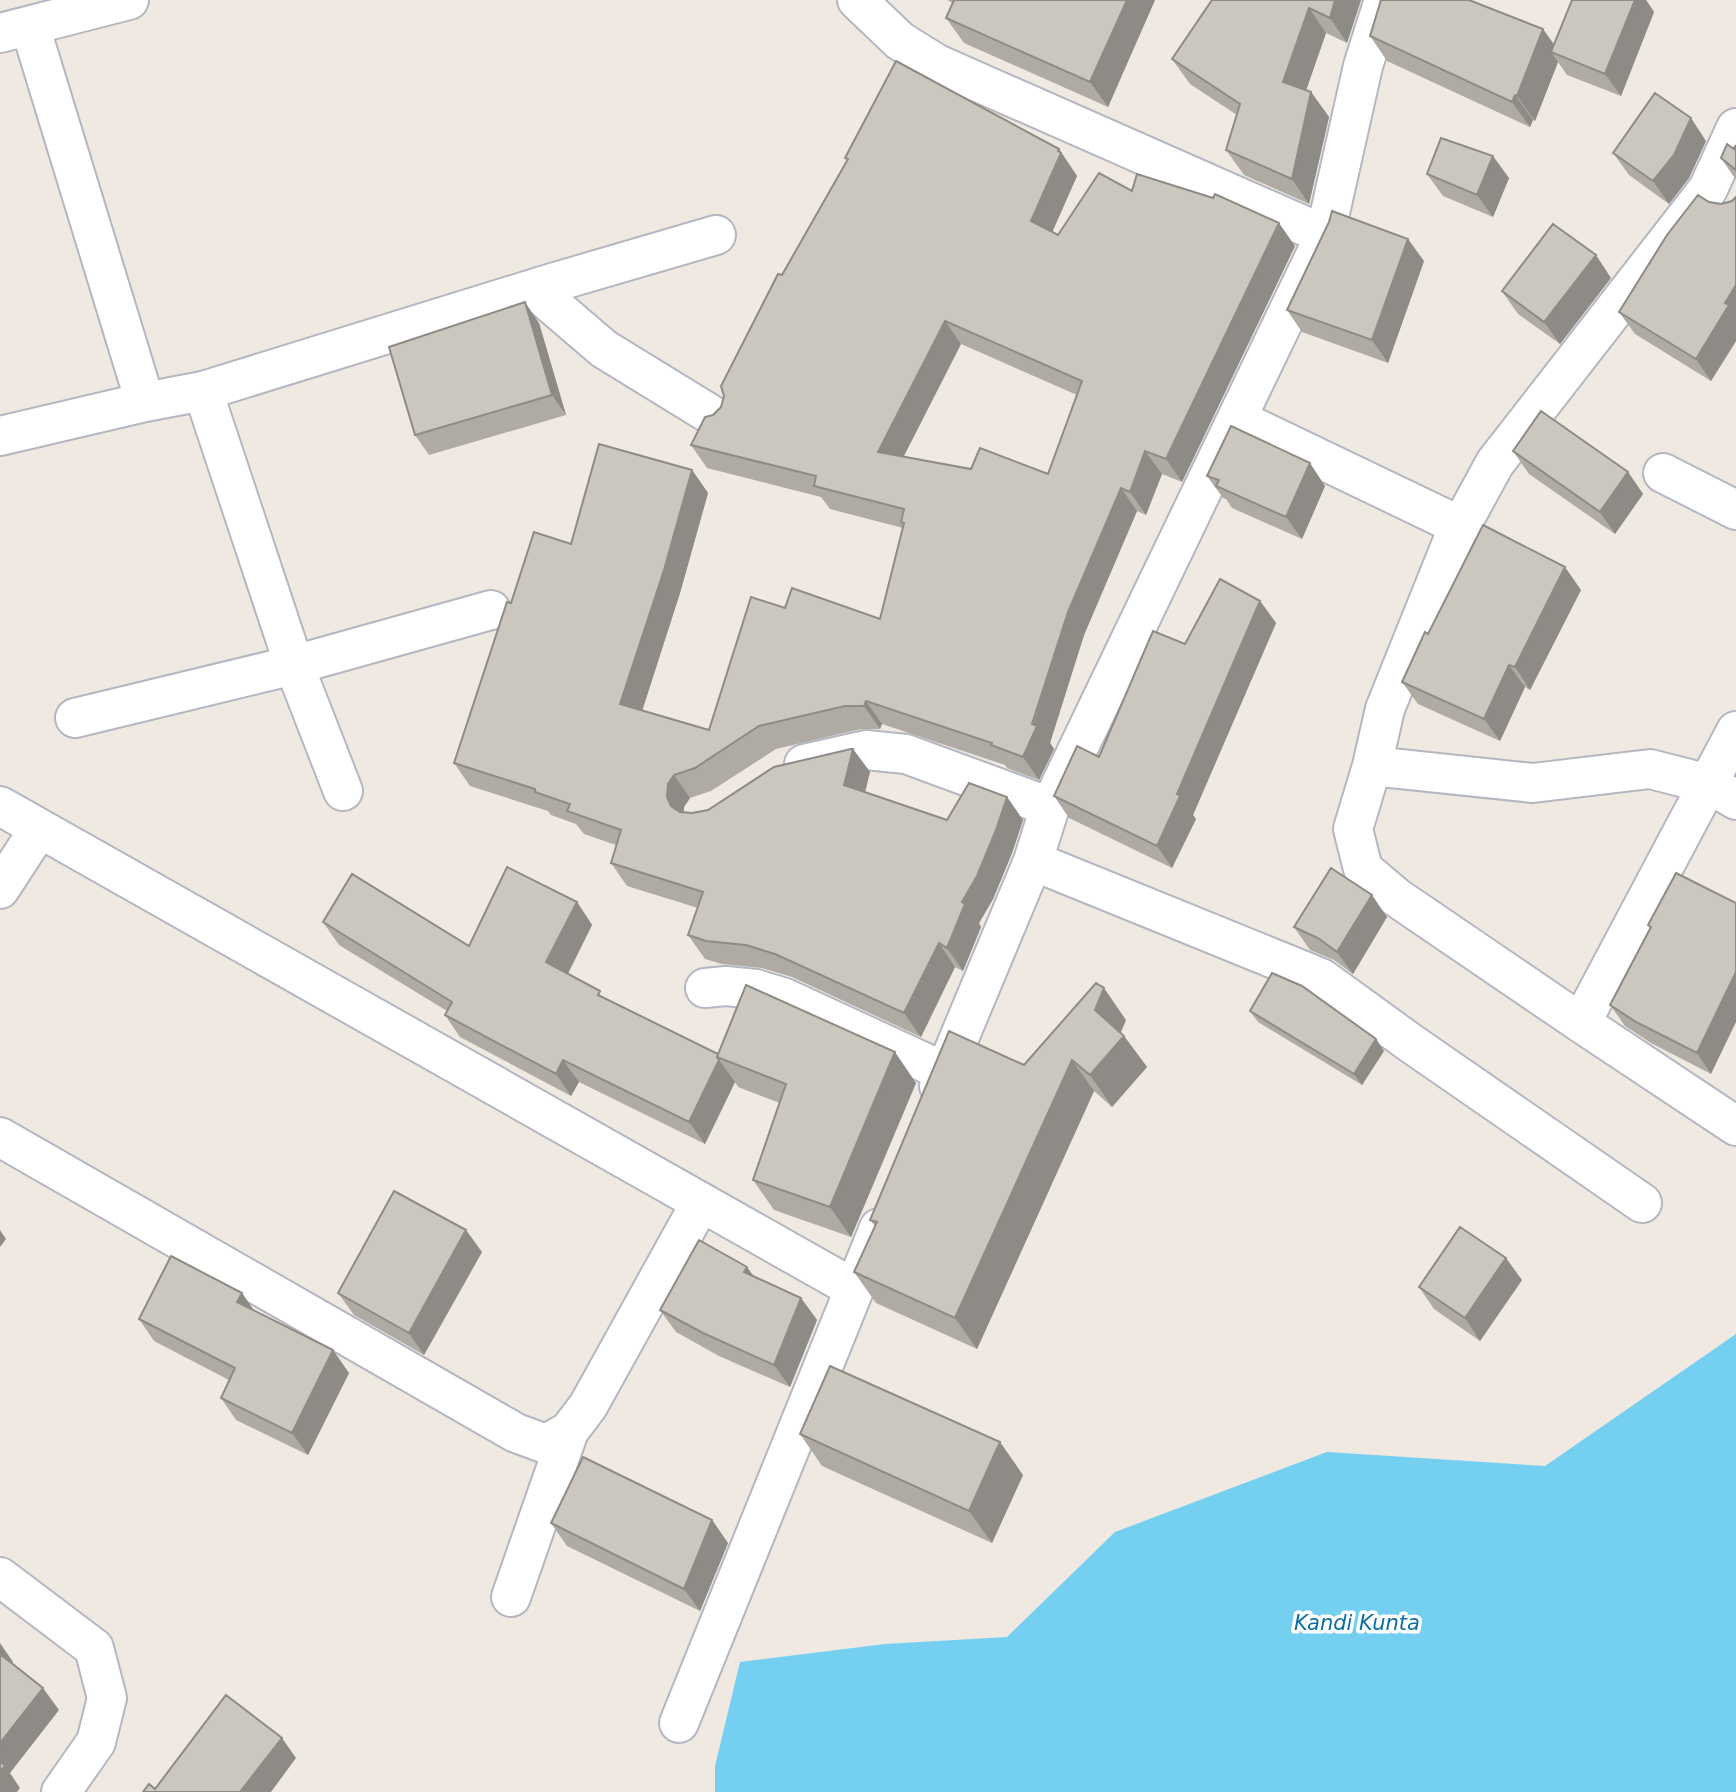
<svg xmlns="http://www.w3.org/2000/svg" width="1736" height="1792" viewBox="0 0 1736 1792" font-family="'DejaVu Sans',sans-serif">
<style>
.water{fill:#75cff0}
.lines{fill:none;stroke-linecap:round;stroke-linejoin:round}
.street-casing{stroke:#b4b7c1;stroke-width:42}
.secondary-casing{stroke:#b4b7c1;stroke-width:42}
.street{stroke:#fff;stroke-width:38}
.secondary{stroke:#fff;stroke-width:38}
.wall{fill:#afaba4;fill-rule:evenodd}
.shaded-wall{fill:#8e8b86}
.building{fill:#cbc7bf;stroke:#8e8b86;stroke-width:2;fill-rule:evenodd}
.labels{text-anchor:middle;dominant-baseline:central;stroke-width:7;stroke-linejoin:round;paint-order:stroke}
.water-label{font-size:21px;font-style:italic;fill:#0d6fa3;stroke:#fff}
</style>
<rect width="100%" height="100%" fill="#efe9e1"/>
<path class="water" d="M 1736,1334 L 1736,1792 L 715,1792 L 715,1766 L 740,1662 L 885,1644 L 1007,1637 L 1115,1532 L 1327,1452 L 1545,1466 Z"/>
<g class="lines">
<defs>
<path id="street" d="M 857,0 L 900,41 L 937,64 L 1325,235
M 30,26 L 145,402 L 203,391 L 552,283 L 716,235
M 1736,128 L 1708,189 L 1495,463 L 1453,540 L 1385,709 L 1372,766 L 1353,829 L 1363,869 L 1396,897 L 1581,1023 L 1736,1126
M 534,289 L 604,349 L 718,419
M 203,391 L 294,665 L 343,791
M 1237,419 L 1460,526
M 0,436 L 145,402
M 1663,473 L 1736,510
M 75,718 L 294,665 L 491,610
M 804,764 L 866,750 L 906,754 L 1050,807
M 1372,766 L 1533,783 L 1650,769 L 1709,784 L 1736,800
M 0,806 L 853,1288
M 1033,861 L 1321,978 L 1412,1044 L 1642,1203
M 0,889 L 39,829
M 705,988 L 726,986 L 756,989 L 785,998 L 945,1072
M 1581,1023 L 1736,731
M 939,1086 L 1033,861 L 1050,807 L 1325,235 L 1363,66 L 1384,0
M 0,1137 L 516,1433 L 546,1444 L 569,1431 L 588,1406 L 701,1202
M 0,1577 L 94,1648 L 107,1698 L 96,1742 L 61,1792
M 511,1597 L 569,1431
M 679,1723 L 879,1228"/>
<path id="secondary" d="M 0,33 L 129,0"/>
</defs>
<use href="#street" class="street-casing"/>
<use href="#secondary" class="secondary-casing"/>
<use href="#street" class="street"/>
<use href="#secondary" class="secondary"/>
</g>
<path class="wall" d="M 947,0 L 1155,0 L 1108,107 L 964,43 L 946,18 L 953,3 Z
M 1212,0 L 1361,0 L 1347,43 L 1326,33 L 1306,90 L 1311,92 L 1329,117 L 1309,204 L 1244,175 L 1226,150 L 1237,115 L 1190,84 L 1172,59 Z
M 1572,0 L 1646,0 L 1654,12 L 1621,96 L 1567,75 L 1558,62 L 1535,121 L 1533,120 L 1530,127 L 1387,61 L 1370,36 L 1554,45 Z
M 1706,141 L 1689,178 L 1669,204 L 1629,175 L 1613,153 Z
M 1736,145 L 1736,180 L 1721,158 L 1734,149 Z
M 1059,149 L 1077,176 L 1052,232 L 1058,235 L 1132,191 L 1295,246 L 1182,482 L 1162,474 L 1146,515 L 1137,511 L 1084,635 L 1050,743 L 1054,749 L 1039,780 L 1007,768 L 1005,765 L 882,724 L 880,729 L 861,729 L 776,749 L 711,791 L 690,798 L 684,807 L 683,813 L 692,813 L 708,810 L 853,749 L 870,772 L 865,792 L 947,820 L 1007,797 L 1023,820 L 1012,853 L 993,899 L 979,923 L 981,927 L 963,971 L 955,967 L 921,1037 L 792,977 L 762,968 L 722,964 L 705,959 L 688,935 L 698,908 L 627,886 L 611,863 L 616,845 L 584,834 L 576,824 L 551,815 L 548,811 L 470,786 L 454,763 L 511,603 L 571,544 L 692,470 L 708,493 L 680,593 L 642,710 L 709,730 L 785,608 L 880,619 L 903,528 L 830,509 L 821,497 L 707,468 L 691,445 L 713,415 L 721,407 L 782,275 L 847,161 L 845,158 ZM 961,344 L 1077,395 L 1048,474 L 971,469 L 904,456 Z
M 1427,174 L 1509,178 L 1493,217 L 1443,196 Z
M 1736,197 L 1736,341 L 1711,381 L 1635,334 L 1619,312 L 1709,202 L 1721,204 L 1732,201 Z
M 1424,261 L 1388,363 L 1302,332 L 1287,310 Z
M 1611,278 L 1560,344 L 1518,314 L 1502,291 Z
M 539,323 L 566,415 L 429,455 L 415,435 Z
M 1513,451 L 1628,472 L 1643,494 L 1615,534 L 1529,474 Z
M 1207,476 L 1325,486 L 1302,539 L 1232,508 L 1226,499 L 1223,498 Z
M 1581,590 L 1530,690 L 1525,687 L 1500,741 L 1418,704 L 1402,682 L 1428,634 Z
M 1260,601 L 1276,623 L 1193,815 L 1196,819 L 1172,868 L 1069,818 L 1054,796 L 1099,757 L 1185,644 Z
M 1676,873 L 1711,1074 L 1651,1043 L 1625,1026 L 1610,1005 L 1650,929 L 1648,925 Z
M 577,902 L 592,925 L 568,974 L 605,999 L 718,1054 L 916,1083 L 851,1237 L 774,1210 L 753,1180 L 780,1103 L 738,1087 L 735,1082 L 705,1144 L 579,1082 L 571,1096 L 460,1037 L 445,1015 L 447,1011 L 339,945 L 323,922 L 469,946 Z
M 1387,917 L 1353,974 L 1334,960 L 1310,950 L 1294,927 Z
M 1250,1011 L 1376,1039 L 1384,1051 L 1362,1085 L 1258,1022 Z
M 1126,1020 L 1121,1032 L 1147,1067 L 1112,1107 L 1094,1091 L 977,1349 L 876,1303 L 854,1272 L 875,1226 L 870,1220 L 1024,1065 Z
M 482,1252 L 424,1355 L 354,1315 L 338,1293 Z
M 755,1277 L 801,1298 L 817,1320 L 790,1387 L 719,1356 L 676,1332 L 660,1310 Z
M 1522,1280 L 1480,1341 L 1434,1309 L 1419,1287 Z
M 242,1293 L 254,1311 L 349,1373 L 308,1455 L 236,1420 L 221,1398 L 229,1380 L 154,1341 L 139,1319 Z
M 800,1434 L 1023,1475 L 992,1543 L 822,1466 Z
M 712,1520 L 728,1543 L 700,1611 L 567,1546 L 551,1523 Z"/>
<path class="shaded-wall" d="M 1127,0 L 1155,0 L 1108,107 L 1090,82 Z
M 1335,0 L 1361,0 L 1347,43 L 1330,18 Z
M 1635,0 L 1646,0 L 1654,12 L 1621,96 L 1605,74 Z
M 1309,8 L 1326,33 L 1300,108 L 1283,82 Z
M 1543,29 L 1561,54 L 1551,52 L 1558,62 L 1535,121 L 1517,96 Z
M 1311,92 L 1329,117 L 1309,204 L 1292,179 Z
M 1515,95 L 1533,120 L 1530,127 L 1512,102 Z
M 1691,118 L 1706,141 L 1689,178 L 1669,204 L 1653,181 Z
M 1059,149 L 1077,176 L 1047,244 L 1031,221 Z
M 1493,156 L 1509,178 L 1493,217 L 1477,195 Z
M 1279,223 L 1295,246 L 1182,482 L 1166,459 Z
M 1408,239 L 1424,261 L 1388,363 L 1372,340 Z
M 1596,255 L 1611,278 L 1560,344 L 1544,322 Z
M 1736,285 L 1736,341 L 1711,381 L 1696,359 L 1725,303 Z
M 525,302 L 539,323 L 566,415 L 552,395 Z
M 945,321 L 961,344 L 894,475 L 878,452 Z
M 1145,451 L 1162,474 L 1146,515 L 1130,492 Z
M 1310,463 L 1325,486 L 1302,539 L 1286,517 Z
M 692,470 L 708,493 L 680,593 L 637,727 L 620,704 Z
M 1628,472 L 1643,494 L 1615,534 L 1600,512 Z
M 1121,488 L 1137,511 L 1084,635 L 1050,743 L 1054,749 L 1039,780 L 1023,757 L 1068,612 Z
M 1565,567 L 1581,590 L 1530,690 L 1515,667 Z
M 1260,601 L 1276,623 L 1193,815 L 1196,819 L 1172,868 L 1157,846 L 1177,794 Z
M 1509,665 L 1525,687 L 1500,741 L 1484,719 Z
M 866,701 L 882,724 L 880,729 L 864,706 Z
M 853,749 L 870,772 L 861,808 L 844,785 Z
M 674,775 L 690,798 L 684,807 L 683,820 L 671,806 L 667,797 L 668,784 Z
M 1007,797 L 1023,820 L 1012,853 L 993,899 L 979,923 L 981,927 L 963,971 L 947,948 L 962,902 Z
M 1372,895 L 1387,917 L 1353,974 L 1337,952 Z
M 577,902 L 592,925 L 562,985 L 546,962 Z
M 939,943 L 955,967 L 921,1037 L 904,1013 Z
M 1736,972 L 1736,1022 L 1711,1074 L 1697,1053 Z
M 1104,988 L 1126,1020 L 1117,1041 L 1095,1010 Z
M 1124,1036 L 1147,1067 L 1112,1107 L 1090,1075 Z
M 1376,1039 L 1384,1051 L 1362,1085 L 1354,1074 Z
M 895,1052 L 916,1083 L 851,1237 L 830,1207 Z
M 563,1060 L 579,1082 L 571,1096 L 556,1074 Z
M 719,1060 L 735,1082 L 705,1144 L 689,1122 Z
M 1072,1060 L 1094,1091 L 977,1349 L 955,1318 Z
M 0,1230 L 6,1239 L 0,1247 Z
M 466,1230 L 482,1252 L 424,1355 L 409,1333 Z
M 1506,1258 L 1522,1280 L 1480,1341 L 1465,1318 Z
M 747,1267 L 763,1289 L 744,1272 Z
M 242,1293 L 257,1315 L 237,1302 Z
M 801,1298 L 817,1320 L 790,1387 L 774,1365 Z
M 333,1350 L 349,1373 L 308,1455 L 292,1433 Z
M 1000,1442 L 1023,1475 L 992,1543 L 969,1511 Z
M 712,1520 L 728,1543 L 700,1611 L 684,1589 Z
M 0,1643 L 13,1662 L 7,1670 L 0,1660 Z
M 43,1688 L 59,1710 L 10,1773 L 20,1788 L 17,1792 L 0,1792 L 0,1743 Z
M 282,1738 L 296,1758 L 271,1792 L 240,1792 Z"/>
<path class="building" d="M 954,0 L 1127,0 L 1090,82 L 946,18 Z
M 1212,0 L 1335,0 L 1330,18 L 1309,8 L 1283,82 L 1311,92 L 1292,179 L 1226,150 L 1240,104 L 1172,59 Z
M 1381,0 L 1469,0 L 1543,29 L 1517,96 L 1515,95 L 1512,102 L 1370,36 Z
M 1572,0 L 1635,0 L 1605,74 L 1551,52 Z
M 896,61 L 1059,149 L 1058,151 L 1061,153 L 1031,221 L 1058,235 L 1099,173 L 1132,191 L 1137,174 L 1213,198 L 1215,194 L 1279,223 L 1166,459 L 1145,451 L 1130,492 L 1121,488 L 1068,612 L 1032,724 L 1037,726 L 1023,757 L 991,745 L 992,743 L 866,701 L 864,706 L 845,706 L 759,726 L 695,768 L 674,775 L 668,784 L 667,797 L 671,806 L 680,812 L 692,813 L 708,810 L 774,767 L 851,749 L 853,749 L 844,785 L 947,820 L 969,783 L 1007,797 L 996,830 L 977,876 L 962,902 L 965,904 L 947,948 L 939,943 L 904,1013 L 775,954 L 746,945 L 706,941 L 688,935 L 703,892 L 611,863 L 621,830 L 567,811 L 570,804 L 535,792 L 535,789 L 454,763 L 507,602 L 511,603 L 534,532 L 571,544 L 599,444 L 692,470 L 664,570 L 620,704 L 709,730 L 751,597 L 785,608 L 792,588 L 880,619 L 904,523 L 901,522 L 904,509 L 814,486 L 816,476 L 691,445 L 705,417 L 713,415 L 721,407 L 724,396 L 721,386 L 778,274 L 782,275 L 848,159 L 845,158 ZM 945,321 L 1082,381 L 1048,474 L 980,448 L 971,469 L 878,452 Z
M 1655,93 L 1691,118 L 1674,155 L 1653,181 L 1613,153 Z
M 1441,138 L 1493,156 L 1477,195 L 1427,174 Z
M 1727,144 L 1734,149 L 1736,145 L 1736,170 L 1721,158 Z
M 1698,195 L 1709,202 L 1721,204 L 1732,201 L 1736,197 L 1736,285 L 1725,303 L 1729,305 L 1696,359 L 1619,312 L 1667,235 Z
M 1332,211 L 1408,239 L 1372,340 L 1287,310 L 1329,222 Z
M 1553,224 L 1596,255 L 1544,322 L 1502,291 Z
M 525,302 L 552,395 L 415,435 L 389,347 Z
M 1541,411 L 1628,472 L 1600,512 L 1513,451 Z
M 1231,426 L 1310,463 L 1286,517 L 1216,486 L 1219,480 L 1207,476 Z
M 1483,525 L 1565,567 L 1515,667 L 1509,665 L 1484,719 L 1402,682 L 1425,632 L 1428,634 Z
M 1220,579 L 1260,601 L 1177,794 L 1180,796 L 1157,846 L 1054,796 L 1077,746 L 1099,757 L 1153,631 L 1185,644 Z
M 507,867 L 577,902 L 546,962 L 600,991 L 598,995 L 718,1054 L 717,1057 L 719,1060 L 689,1122 L 563,1060 L 556,1074 L 445,1015 L 452,1002 L 323,922 L 352,874 L 469,946 Z
M 1331,868 L 1372,895 L 1337,952 L 1318,938 L 1294,927 Z
M 1676,873 L 1736,903 L 1736,972 L 1697,1053 L 1636,1022 L 1610,1005 L 1651,927 L 1648,925 Z
M 1272,973 L 1302,986 L 1376,1039 L 1354,1074 L 1250,1011 Z
M 1096,983 L 1104,988 L 1095,1010 L 1124,1036 L 1090,1075 L 1072,1060 L 955,1318 L 854,1272 L 877,1222 L 870,1220 L 949,1031 L 1024,1065 Z
M 746,985 L 895,1052 L 830,1207 L 753,1180 L 786,1084 L 717,1057 Z
M 394,1191 L 466,1230 L 409,1333 L 338,1293 Z
M 1460,1227 L 1506,1258 L 1465,1318 L 1419,1287 Z
M 699,1240 L 747,1267 L 744,1272 L 801,1298 L 774,1365 L 703,1333 L 660,1310 Z
M 171,1256 L 242,1293 L 237,1302 L 333,1350 L 292,1433 L 221,1398 L 235,1368 L 139,1319 Z
M 830,1366 L 1000,1442 L 969,1511 L 800,1434 Z
M 583,1457 L 712,1520 L 684,1589 L 551,1523 Z
M 0,1654 L 43,1688 L 0,1743 Z
M 226,1695 L 282,1738 L 240,1792 L 143,1792 L 149,1784 L 155,1789 Z
M 0,1762 L 5,1765 L 0,1772 Z"/>
<g class="labels">
<g class="water-label">
<text x="1357" y="1623">Kandi Kunta</text>
</g>
</g>
</svg>
